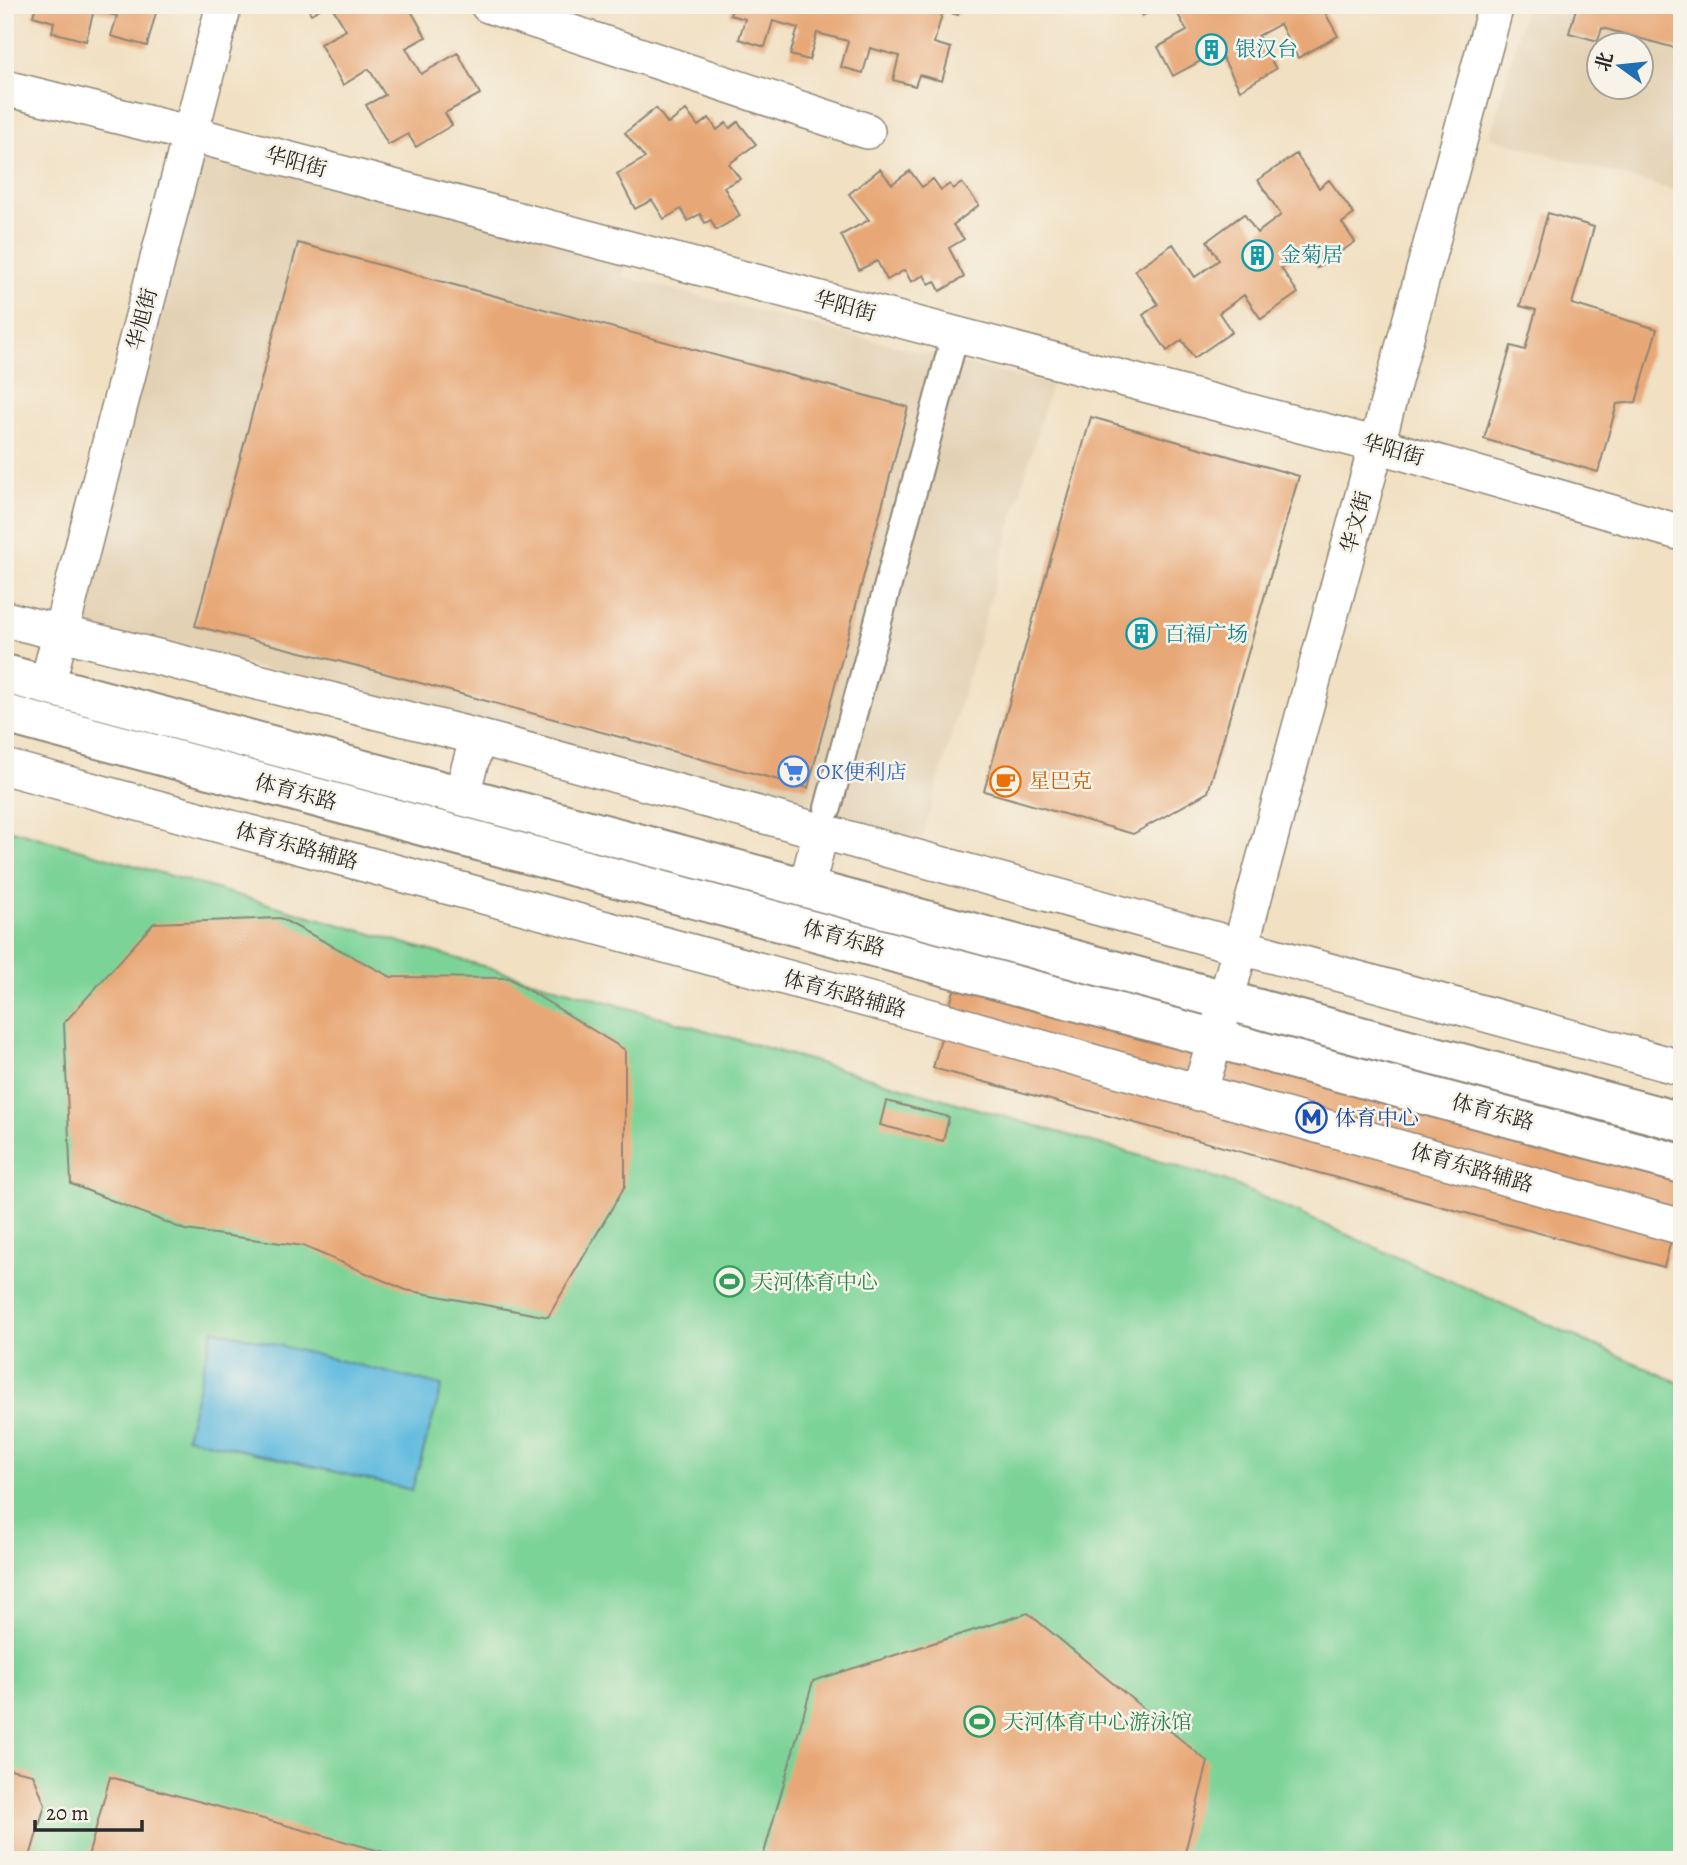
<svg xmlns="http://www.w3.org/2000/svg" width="1687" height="1865" viewBox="0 0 1687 1865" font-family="Alegreya,'Noto Serif SC',serif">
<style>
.built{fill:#e3d1b4;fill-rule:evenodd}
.green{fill:#7cd397;stroke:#547f61;stroke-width:2}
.water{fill:#62bbdf;stroke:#467385;stroke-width:2}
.building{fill:#e8a776}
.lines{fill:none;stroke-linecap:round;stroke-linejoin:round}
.pedestrian-casing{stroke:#8e8676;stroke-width:30}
.minor-casing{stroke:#8e8676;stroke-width:38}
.secondary-casing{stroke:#8e8676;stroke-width:42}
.pedestrian{stroke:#fff;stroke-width:26}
.minor{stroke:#fff;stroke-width:35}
.secondary{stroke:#fff;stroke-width:38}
.labels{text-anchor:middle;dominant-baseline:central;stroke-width:5;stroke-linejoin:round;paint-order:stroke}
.culture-label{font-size:21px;fill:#0d838f;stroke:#f7f3e8;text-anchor:start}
.street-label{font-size:21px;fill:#2b2b2b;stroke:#f7f3e8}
.shop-label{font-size:21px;fill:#366cbe;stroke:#f7f3e8;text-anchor:start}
.food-label{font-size:21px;fill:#c56008;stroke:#f7f3e8;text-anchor:start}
.transit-label{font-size:21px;fill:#164399;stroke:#f7f3e8;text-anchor:start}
.leisure-label{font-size:21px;fill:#27864d;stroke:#f7f3e8;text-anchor:start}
</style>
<rect width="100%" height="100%" fill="#f7f3e8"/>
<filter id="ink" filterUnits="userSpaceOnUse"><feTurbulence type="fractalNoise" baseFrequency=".0143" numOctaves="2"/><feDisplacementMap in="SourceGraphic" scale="14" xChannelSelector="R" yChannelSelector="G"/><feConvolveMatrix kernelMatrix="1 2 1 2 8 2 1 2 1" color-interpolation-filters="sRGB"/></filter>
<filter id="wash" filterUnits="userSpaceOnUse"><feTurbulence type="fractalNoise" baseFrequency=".00686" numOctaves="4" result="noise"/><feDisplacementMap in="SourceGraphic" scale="28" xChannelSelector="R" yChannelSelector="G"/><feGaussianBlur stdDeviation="1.57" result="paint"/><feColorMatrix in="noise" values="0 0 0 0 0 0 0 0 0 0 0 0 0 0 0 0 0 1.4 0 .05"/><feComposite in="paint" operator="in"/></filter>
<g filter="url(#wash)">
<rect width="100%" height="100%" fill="#f1e0c2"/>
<path class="built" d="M 1526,5 L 1682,5 L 1682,193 L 1490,137 ZM 1600,46 L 1642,46 L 1642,88 L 1600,88 Z
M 198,148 L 627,260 L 623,277 L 1051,385 L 922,839 L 524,734 L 74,622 Z"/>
<path class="green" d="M 5,828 L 1224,1180 L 1682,1384 L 1682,1860 L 5,1860 Z"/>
<path class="water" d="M 213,1329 L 442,1386 L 412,1490 L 186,1437 Z"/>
<g id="blocks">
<path class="building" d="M 36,5 L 145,5 L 157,9 L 147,46 L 111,36 L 117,16 L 94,10 L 86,41 L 52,32 L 54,22 L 33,16 Z
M 306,5 L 327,5 L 311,14 Z
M 331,5 L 381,5 L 383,8 L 388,5 L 408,5 L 426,37 L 406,48 L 421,74 L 458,53 L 480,94 L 445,113 L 452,125 L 416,147 L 408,134 L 388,145 L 366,105 L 385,95 L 369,69 L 343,85 L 320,44 L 346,30 Z
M 733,5 L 961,5 L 958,15 L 943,11 L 934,43 L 951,48 L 942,81 L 919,75 L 915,86 L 893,80 L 899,56 L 870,48 L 863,73 L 841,67 L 848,41 L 817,33 L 809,60 L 790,55 L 798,28 L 773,21 L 765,47 L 739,39 L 745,19 L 730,15 Z
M 1136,5 L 1161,5 L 1142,16 Z
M 1173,5 L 1321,5 L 1338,36 L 1298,58 L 1280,24 L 1258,36 L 1276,69 L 1240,90 L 1219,51 L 1173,76 L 1158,47 L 1187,31 Z
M 1577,5 L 1682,5 L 1682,50 L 1602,28 L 1598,41 L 1569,33 Z
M 656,108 L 668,124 L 686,110 L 698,126 L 709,118 L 717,130 L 726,123 L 730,128 L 738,122 L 756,144 L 729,164 L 740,179 L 724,187 L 740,216 L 716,230 L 711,220 L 705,223 L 700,214 L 688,221 L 681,209 L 664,219 L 652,200 L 635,209 L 617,174 L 645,158 L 625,133 Z
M 1296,154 L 1319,188 L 1329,180 L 1354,214 L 1342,223 L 1355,242 L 1317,268 L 1305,250 L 1281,268 L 1298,293 L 1261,319 L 1244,295 L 1219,313 L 1232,332 L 1194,358 L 1182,340 L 1167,351 L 1143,315 L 1158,304 L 1135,270 L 1173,244 L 1195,277 L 1219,260 L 1207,241 L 1244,214 L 1257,233 L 1281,215 L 1258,180 Z
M 880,169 L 892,184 L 910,171 L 922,187 L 933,179 L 941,190 L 950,184 L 953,189 L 962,183 L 979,205 L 953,225 L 964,239 L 949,248 L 964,277 L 940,291 L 935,281 L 929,284 L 924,275 L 911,282 L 905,270 L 887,280 L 877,261 L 859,270 L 841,235 L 869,220 L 849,194 Z
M 1548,213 L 1594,227 L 1572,304 L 1657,329 L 1636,402 L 1617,404 L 1598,472 L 1484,439 L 1511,346 L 1525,350 L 1536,310 L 1520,306 Z
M 298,243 L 908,407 L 808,788 L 354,665 L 195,626 Z
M 1091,417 L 1299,476 L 1208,792 L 1133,834 L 984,791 Z
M 280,918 L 391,977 L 509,978 L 625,1050 L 625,1186 L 548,1317 L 406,1290 L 303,1246 L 185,1230 L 71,1184 L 64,1023 L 154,923 Z
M 960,968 L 1682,1165 L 1682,1201 L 1664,1267 L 933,1068 Z
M 886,1101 L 949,1117 L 943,1141 L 880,1125 Z
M 1028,1613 L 1208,1762 L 1183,1860 L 762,1860 L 813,1681 Z
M 5,1768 L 33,1774 L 45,1805 L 29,1860 L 5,1860 Z
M 110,1777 L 409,1859 L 409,1860 L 87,1860 Z"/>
</g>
</g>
<g filter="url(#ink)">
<use href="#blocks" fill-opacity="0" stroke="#8e8676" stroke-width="2"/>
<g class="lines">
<defs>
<path id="pedestrian" d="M 828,808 L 955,335"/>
<path id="minor" d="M 488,5 L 867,131
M 5,88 L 191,134 L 1377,445 L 1682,533
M 5,619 L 478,737 L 1682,1068
M 47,685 L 224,5
M 5,767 L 899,1008 L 1682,1227
M 461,796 L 478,737
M 806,889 L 821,831
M 1199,1093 L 1216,1037 L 1496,5"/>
<path id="secondary" d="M 5,674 L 1682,1122
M 5,714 L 1682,1164"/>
</defs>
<use href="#pedestrian" class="pedestrian-casing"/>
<use href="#minor" class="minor-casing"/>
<use href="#secondary" class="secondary-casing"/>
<use href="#pedestrian" class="pedestrian"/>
<use href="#minor" class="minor"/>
<use href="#secondary" class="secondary"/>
</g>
</g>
<defs>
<symbol id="building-ring" viewBox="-11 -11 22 22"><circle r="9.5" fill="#f7f3e8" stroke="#0f9aa8" stroke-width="1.5"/><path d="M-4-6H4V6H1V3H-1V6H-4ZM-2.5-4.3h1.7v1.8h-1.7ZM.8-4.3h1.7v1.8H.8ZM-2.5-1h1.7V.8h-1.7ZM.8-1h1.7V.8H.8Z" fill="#0f9aa8"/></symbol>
<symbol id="supermarket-ring" viewBox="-11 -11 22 22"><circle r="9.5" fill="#f7f3e8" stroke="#3f7fe0" stroke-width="1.5"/><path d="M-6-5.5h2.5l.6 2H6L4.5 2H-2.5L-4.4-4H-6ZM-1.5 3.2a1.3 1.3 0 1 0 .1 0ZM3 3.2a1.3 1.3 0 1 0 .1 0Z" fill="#3f7fe0"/></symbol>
<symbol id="cafe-ring" viewBox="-11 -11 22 22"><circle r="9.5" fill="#f7f3e8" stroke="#e8710a" stroke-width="1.5"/><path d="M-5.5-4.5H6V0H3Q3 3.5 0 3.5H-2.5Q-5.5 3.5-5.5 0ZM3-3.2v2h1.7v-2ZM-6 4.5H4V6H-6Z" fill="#e8710a"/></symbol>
<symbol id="metro-ring" viewBox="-11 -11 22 22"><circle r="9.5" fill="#f7f3e8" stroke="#1a4fb4" stroke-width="1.5"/><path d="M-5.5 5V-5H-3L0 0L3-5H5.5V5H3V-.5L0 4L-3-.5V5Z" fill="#1a4fb4"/></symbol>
<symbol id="stadium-ring" viewBox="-11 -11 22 22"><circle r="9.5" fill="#f7f3e8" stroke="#2e9e5b" stroke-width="1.5"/><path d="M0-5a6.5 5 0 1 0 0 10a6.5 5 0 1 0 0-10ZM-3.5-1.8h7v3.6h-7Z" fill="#2e9e5b"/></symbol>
</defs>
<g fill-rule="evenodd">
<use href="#building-ring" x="1194" y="32" width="35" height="35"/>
<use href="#building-ring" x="1240" y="238" width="35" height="35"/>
<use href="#building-ring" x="1124" y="616" width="35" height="35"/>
<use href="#supermarket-ring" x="776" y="754" width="35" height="35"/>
<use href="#cafe-ring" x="988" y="764" width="35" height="35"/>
<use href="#metro-ring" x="1294" y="1100" width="35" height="35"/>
<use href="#stadium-ring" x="712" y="1264" width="35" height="35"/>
<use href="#stadium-ring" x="962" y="1704" width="35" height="35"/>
</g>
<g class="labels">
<g class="culture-label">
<text x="1235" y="49">银汉台</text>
<text x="1280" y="255">金菊居</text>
<text x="1164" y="634">百福广场</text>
</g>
<g class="street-label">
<text transform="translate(296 162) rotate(15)">华阳街</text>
<text transform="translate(845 306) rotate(15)">华阳街</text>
<text transform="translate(142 319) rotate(-75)">华旭街</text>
<text transform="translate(1393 450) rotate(16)">华阳街</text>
<text transform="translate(1356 522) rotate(-75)">华文街</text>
<text transform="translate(296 792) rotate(15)">体育东路</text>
<text transform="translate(297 846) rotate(15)">体育东路辅路</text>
<text transform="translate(844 938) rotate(15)">体育东路</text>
<text transform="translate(845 994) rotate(15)">体育东路辅路</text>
<text transform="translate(1493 1112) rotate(15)">体育东路</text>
<text transform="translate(1472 1168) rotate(16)">体育东路辅路</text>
</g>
<g class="shop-label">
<text x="816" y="772">OK便利店</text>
</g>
<g class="food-label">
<text x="1029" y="781">星巴克</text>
</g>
<g class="transit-label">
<text x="1335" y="1118">体育中心</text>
</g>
<g class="leisure-label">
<text x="752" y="1282">天河体育中心</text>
<text x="1003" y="1722">天河体育中心游泳馆</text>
</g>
</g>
<rect width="1687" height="1865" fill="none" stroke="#f7f3e8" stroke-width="28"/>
<g transform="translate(1620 66) rotate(285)"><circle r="33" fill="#f7f3e8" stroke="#a5a39c" stroke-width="2"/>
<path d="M0-5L12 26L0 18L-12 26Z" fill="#1f6fb2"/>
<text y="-10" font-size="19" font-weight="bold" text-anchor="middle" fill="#2b2b2b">北</text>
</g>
<path d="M35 1820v10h107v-10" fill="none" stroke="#2b2b2b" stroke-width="3.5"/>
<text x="46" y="1820" font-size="21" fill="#2b2b2b" stroke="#f7f3e8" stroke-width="5" paint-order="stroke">20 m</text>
</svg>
